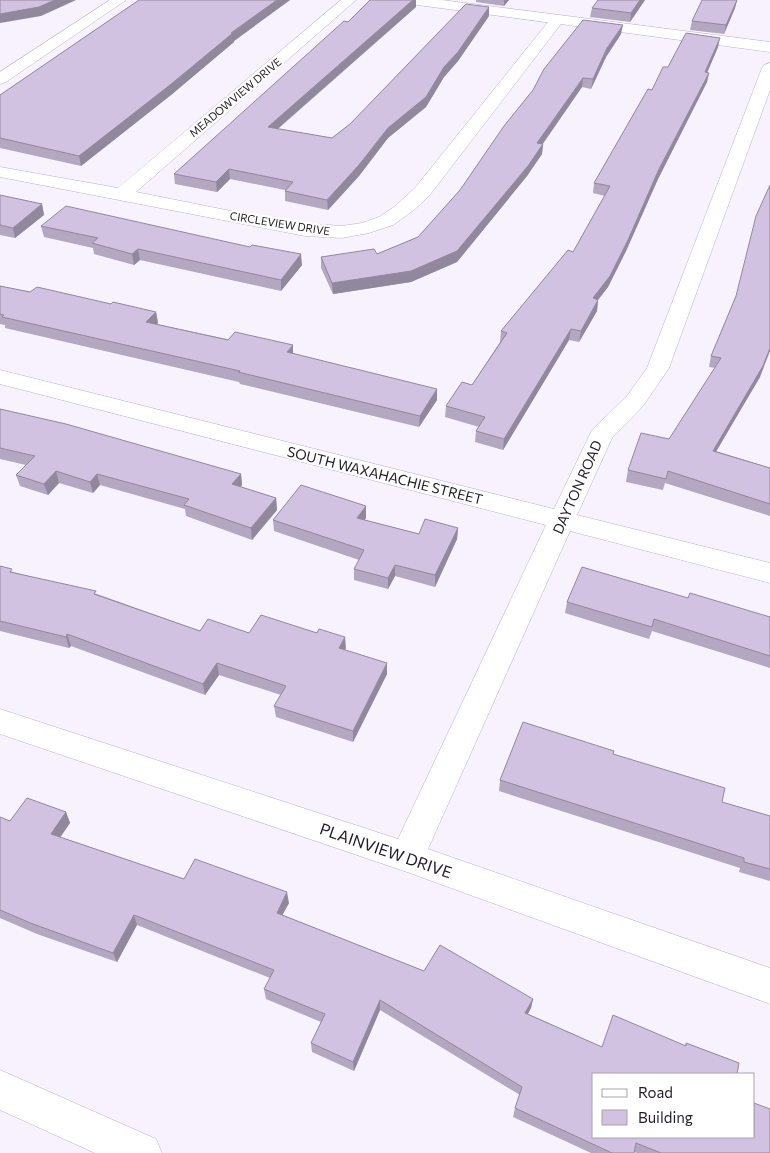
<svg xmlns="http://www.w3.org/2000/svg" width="770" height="1153" viewBox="0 0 770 1153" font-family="Commissioner,sans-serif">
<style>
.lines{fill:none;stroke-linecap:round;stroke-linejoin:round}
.street-casing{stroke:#beb0ce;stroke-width:1}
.secondary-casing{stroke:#beb0ce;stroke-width:1}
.street{fill:#fff;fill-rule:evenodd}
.secondary{fill:#fff;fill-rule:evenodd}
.wall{fill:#b3a7c1}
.shaded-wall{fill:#92889d}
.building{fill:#d0c2e0;stroke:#92889d}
.labels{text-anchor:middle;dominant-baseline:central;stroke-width:4.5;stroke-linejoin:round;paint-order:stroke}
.far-street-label{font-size:11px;fill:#221c27;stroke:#fff}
.street-label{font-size:14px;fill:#221c27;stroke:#fff}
.near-street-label{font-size:16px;fill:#221c27;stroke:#fff}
</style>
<rect width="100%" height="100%" fill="#f8f2ff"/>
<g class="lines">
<defs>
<path id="street" d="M 110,0 L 126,0 L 6,82 L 0,84 L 0,72 Z
M 341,0 L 356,0 L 136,192 L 286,222 L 342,226 L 362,223 L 379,217 L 394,207 L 415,188 L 552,17 L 562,17 L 564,20 L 429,196 L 414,210 L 393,225 L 369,233 L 342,238 L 305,236 L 0,177 L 0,167 L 118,188 Z
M 770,63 L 770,90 L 669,368 L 643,406 L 612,438 L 577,515 L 770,563 L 770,583 L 570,531 L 428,849 L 770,968 L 770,1004 L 407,872 L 0,734 L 0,709 L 398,839 L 546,525 L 0,384 L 0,370 L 554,509 L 592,430 L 627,396 L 647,368 L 762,68 L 764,65 Z
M 0,1070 L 156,1139 L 162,1153 L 95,1153 L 0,1110 Z"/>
<path id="secondary" d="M 403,0 L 442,0 L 770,42 L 770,52 L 410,4 Z"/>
</defs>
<use href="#street" class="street-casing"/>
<use href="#secondary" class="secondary-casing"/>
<use href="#street" class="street"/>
<use href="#secondary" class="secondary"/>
</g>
<path class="wall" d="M 139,0 L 290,0 L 234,41 L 234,42 L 171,95 L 81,166 L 0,148 L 0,95 Z
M 370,0 L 416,0 L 416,7 L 278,129 L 332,138 L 489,16 L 458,61 L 444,77 L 426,107 L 388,138 L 359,176 L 328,210 L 285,201 L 285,190 L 230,179 L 217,192 L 175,184 L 174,174 L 348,22 Z
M 476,0 L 509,0 L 504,6 L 476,2 Z
M 645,0 L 630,22 L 590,17 L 592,8 Z
M 737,0 L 735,8 L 724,34 L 690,30 L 692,21 Z
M 621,34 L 606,57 L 591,89 L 582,87 L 543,144 L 542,154 L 527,176 L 457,262 L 411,282 L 333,294 L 321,268 L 321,257 L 377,254 L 418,237 Z
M 718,47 L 707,73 L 709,73 L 707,82 L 658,179 L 626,251 L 608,287 L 598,300 L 597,311 L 579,342 L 569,340 L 503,450 L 475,442 L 476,431 L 479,427 L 445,417 L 446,406 L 472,385 L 500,342 L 501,331 L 573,252 L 605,196 L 593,193 L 594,183 L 652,90 L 668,67 Z
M 0,195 L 42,204 L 44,215 L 15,238 L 0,235 Z
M 41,226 L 302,265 L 281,291 L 140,260 L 134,265 L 94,254 L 93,248 L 44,237 Z
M 0,286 L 30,292 L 156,312 L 158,323 L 156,324 L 293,353 L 437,400 L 419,427 L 240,384 L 239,382 L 5,328 L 5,325 L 0,324 Z
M 736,297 L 760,377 L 716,451 L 770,468 L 770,516 L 665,483 L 663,490 L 626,482 L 628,470 L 669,439 L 715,368 L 709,367 L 711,356 Z
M 0,409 L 241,474 L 242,485 L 241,487 L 276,498 L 277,510 L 252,540 L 186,516 L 185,509 L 100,485 L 93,493 L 59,483 L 48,495 L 20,486 L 16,475 L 26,465 L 0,459 Z
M 366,506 L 366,518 L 364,520 L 419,534 L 458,528 L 457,539 L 435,587 L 395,576 L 388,589 L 354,580 L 354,569 L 359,560 L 274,531 L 273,520 Z
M 0,566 L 13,572 L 97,594 L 200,631 L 249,633 L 346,648 L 345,650 L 387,674 L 353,742 L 276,717 L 274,706 L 281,695 L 219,675 L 205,695 L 71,646 L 69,648 L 0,631 Z
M 688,598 L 770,617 L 770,668 L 652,631 L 649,639 L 565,613 L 567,602 Z
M 613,754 L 722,802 L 770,816 L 770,881 L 739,872 L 740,868 L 499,791 L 500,780 Z
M 66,812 L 70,823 L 60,837 L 184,879 L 289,903 L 282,915 L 424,971 L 533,999 L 531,1008 L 528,1014 L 602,1047 L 685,1046 L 686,1043 L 739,1063 L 594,1074 L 770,1153 L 637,1153 L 634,1152 L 634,1153 L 591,1153 L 513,1117 L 515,1108 L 520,1095 L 380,1010 L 354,1071 L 312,1052 L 311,1043 L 321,1022 L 266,999 L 264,989 L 270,978 L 137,925 L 117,962 L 37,934 L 0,918 L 0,817 L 10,821 Z"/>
<path class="shaded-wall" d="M 55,0 L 76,0 L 41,16 L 0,23 L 0,14 Z
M 277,0 L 290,0 L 234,41 L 234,42 L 171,95 L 81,166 L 79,156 L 231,33 Z
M 413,0 L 416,0 L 416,7 L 268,137 L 268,127 Z
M 504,0 L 509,0 L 504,6 Z
M 640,0 L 645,0 L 630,22 L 631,13 Z
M 737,0 L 735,8 L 724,34 L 726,25 Z
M 489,7 L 489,16 L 458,61 L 444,77 L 426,107 L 388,138 L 359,176 L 328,210 L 327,200 L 388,128 L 444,67 Z
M 623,25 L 621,34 L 606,57 L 591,89 L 593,79 L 607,48 Z
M 720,38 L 718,47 L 703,82 L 705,72 Z
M 709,73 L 707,82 L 658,179 L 626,251 L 608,287 L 591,309 L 593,298 Z
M 583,78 L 582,87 L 536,153 L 537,143 Z
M 543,144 L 542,154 L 527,176 L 457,262 L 411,282 L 333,294 L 332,283 L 411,271 Z
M 229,169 L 230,179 L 217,192 L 216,182 Z
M 42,204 L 44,215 L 15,238 L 13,228 Z
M 138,249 L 140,260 L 134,265 L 132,254 Z
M 301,254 L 302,265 L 281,291 L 281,280 Z
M 598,300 L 597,311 L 579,342 L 581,331 Z
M 156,312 L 158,323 L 148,333 L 146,322 Z
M 571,329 L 569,340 L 503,450 L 504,439 Z
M 293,345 L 293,356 L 287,352 Z
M 770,348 L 770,351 L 760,377 L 710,462 L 713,451 Z
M 437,389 L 437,400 L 419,427 L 420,416 Z
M 56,471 L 59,483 L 48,495 L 44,484 Z
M 97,474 L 100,485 L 93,493 L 90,482 Z
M 241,474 L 242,485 L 234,495 L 232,484 Z
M 276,498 L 277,510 L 252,540 L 251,528 Z
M 366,506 L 366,518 L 358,529 L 357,518 Z
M 458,528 L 457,539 L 435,587 L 435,575 Z
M 395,565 L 395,576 L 388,589 L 388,578 Z
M 67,634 L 71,646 L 69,648 L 66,637 Z
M 345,637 L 346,648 L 339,660 L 339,648 Z
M 217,663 L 219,675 L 205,695 L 203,684 Z
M 387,663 L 387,674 L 353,742 L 353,731 Z
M 66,812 L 70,823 L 55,845 L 51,834 Z
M 287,892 L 289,903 L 278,923 L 277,913 Z
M 134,915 L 137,925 L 117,962 L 113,953 Z
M 533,999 L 531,1008 L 523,1023 L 525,1013 Z
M 380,1000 L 380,1010 L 354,1071 L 353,1062 Z"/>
<path class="building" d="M 0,0 L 55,0 L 39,7 L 0,14 Z
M 139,0 L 277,0 L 231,33 L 233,33 L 170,85 L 79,156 L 0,138 L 0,95 Z
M 370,0 L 413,0 L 268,127 L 332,138 L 350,124 L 466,4 L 489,7 L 458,52 L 444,67 L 426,97 L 388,128 L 359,165 L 327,200 L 285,191 L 293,182 L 229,169 L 216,182 L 174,174 L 344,21 L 348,22 Z
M 598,0 L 640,0 L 631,13 L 592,8 Z
M 702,0 L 737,0 L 726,25 L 692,21 Z
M 583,20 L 623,25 L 607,48 L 593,79 L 583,78 L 537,143 L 543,144 L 528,166 L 457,251 L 411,271 L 332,283 L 321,257 L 374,249 L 377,254 L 418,237 L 460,190 L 504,126 L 533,90 L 544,69 Z
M 686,33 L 720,38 L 705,72 L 709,73 L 659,169 L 628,240 L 610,276 L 593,298 L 598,300 L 581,331 L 571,329 L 504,439 L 476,431 L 485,417 L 446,406 L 462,382 L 472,385 L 507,333 L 501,331 L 568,250 L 573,252 L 610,186 L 594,183 L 648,89 L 652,90 L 663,67 L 668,67 Z
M 770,185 L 770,348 L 763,366 L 713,451 L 770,468 L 770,504 L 668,471 L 666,479 L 628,470 L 641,433 L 669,439 L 721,358 L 711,356 L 736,296 L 756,216 Z
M 0,195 L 42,204 L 13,228 L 0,225 Z
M 66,206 L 250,247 L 252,245 L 301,254 L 281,280 L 138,249 L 132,254 L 92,243 L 98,238 L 41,226 Z
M 0,286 L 30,292 L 37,287 L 111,304 L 113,302 L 156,312 L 146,322 L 228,340 L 235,332 L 293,345 L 287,352 L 437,389 L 420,416 L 238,372 L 240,371 L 2,317 L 4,315 L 0,314 Z
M 0,409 L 66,424 L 241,474 L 232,484 L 276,498 L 251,528 L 184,505 L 189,499 L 97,474 L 90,482 L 56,471 L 44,484 L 16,475 L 35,456 L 0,448 Z
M 301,485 L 366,506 L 357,518 L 419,534 L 425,519 L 458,528 L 435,575 L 395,565 L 388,578 L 354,569 L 364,550 L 273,520 Z
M 0,566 L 12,569 L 10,572 L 96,591 L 94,594 L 200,631 L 208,619 L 249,633 L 261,615 L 317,633 L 319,629 L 345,637 L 339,648 L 387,663 L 353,731 L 274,706 L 286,686 L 217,663 L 203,684 L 67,634 L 66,637 L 0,621 Z
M 582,567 L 688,598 L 690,593 L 770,617 L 770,656 L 654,619 L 652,627 L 567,602 Z
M 523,722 L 614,751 L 613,754 L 725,788 L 722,802 L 770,816 L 770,869 L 744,862 L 744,858 L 500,780 Z
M 27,798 L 66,812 L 51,834 L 184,879 L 195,859 L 287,892 L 277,913 L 424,971 L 440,945 L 533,999 L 525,1013 L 602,1047 L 613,1015 L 686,1046 L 686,1043 L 739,1063 L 737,1074 L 594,1074 L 594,1137 L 754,1137 L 754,1103 L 770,1109 L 770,1153 L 661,1153 L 636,1143 L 634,1153 L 612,1153 L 515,1108 L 522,1087 L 380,1000 L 353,1062 L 311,1043 L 325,1014 L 264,989 L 274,970 L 134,915 L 113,953 L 33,924 L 0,910 L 0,817 L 10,821 Z"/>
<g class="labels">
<g class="far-street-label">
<text transform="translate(235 97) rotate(-40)">MEADOWVIEW DRIVE</text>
<text transform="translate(280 223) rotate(9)">CIRCLEVIEW DRIVE</text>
</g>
<g class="street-label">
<text transform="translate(385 475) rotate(14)">SOUTH WAXAHACHIE STREET</text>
<text transform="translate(577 487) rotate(-66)">DAYTON ROAD</text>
</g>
<g class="near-street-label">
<text transform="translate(386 850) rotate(19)">PLAINVIEW DRIVE</text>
</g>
</g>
<rect x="592" y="1073" width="162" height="65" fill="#ffffff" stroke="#a7a4a9"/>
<rect x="602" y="1089" width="25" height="8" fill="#ffffff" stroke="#a7a4a9"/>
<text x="638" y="1098" font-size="15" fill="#221c27">Road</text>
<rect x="602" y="1110" width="25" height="15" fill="#d0c2e0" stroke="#a7a4a9"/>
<text x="638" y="1123" font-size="15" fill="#221c27">Building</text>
</svg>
